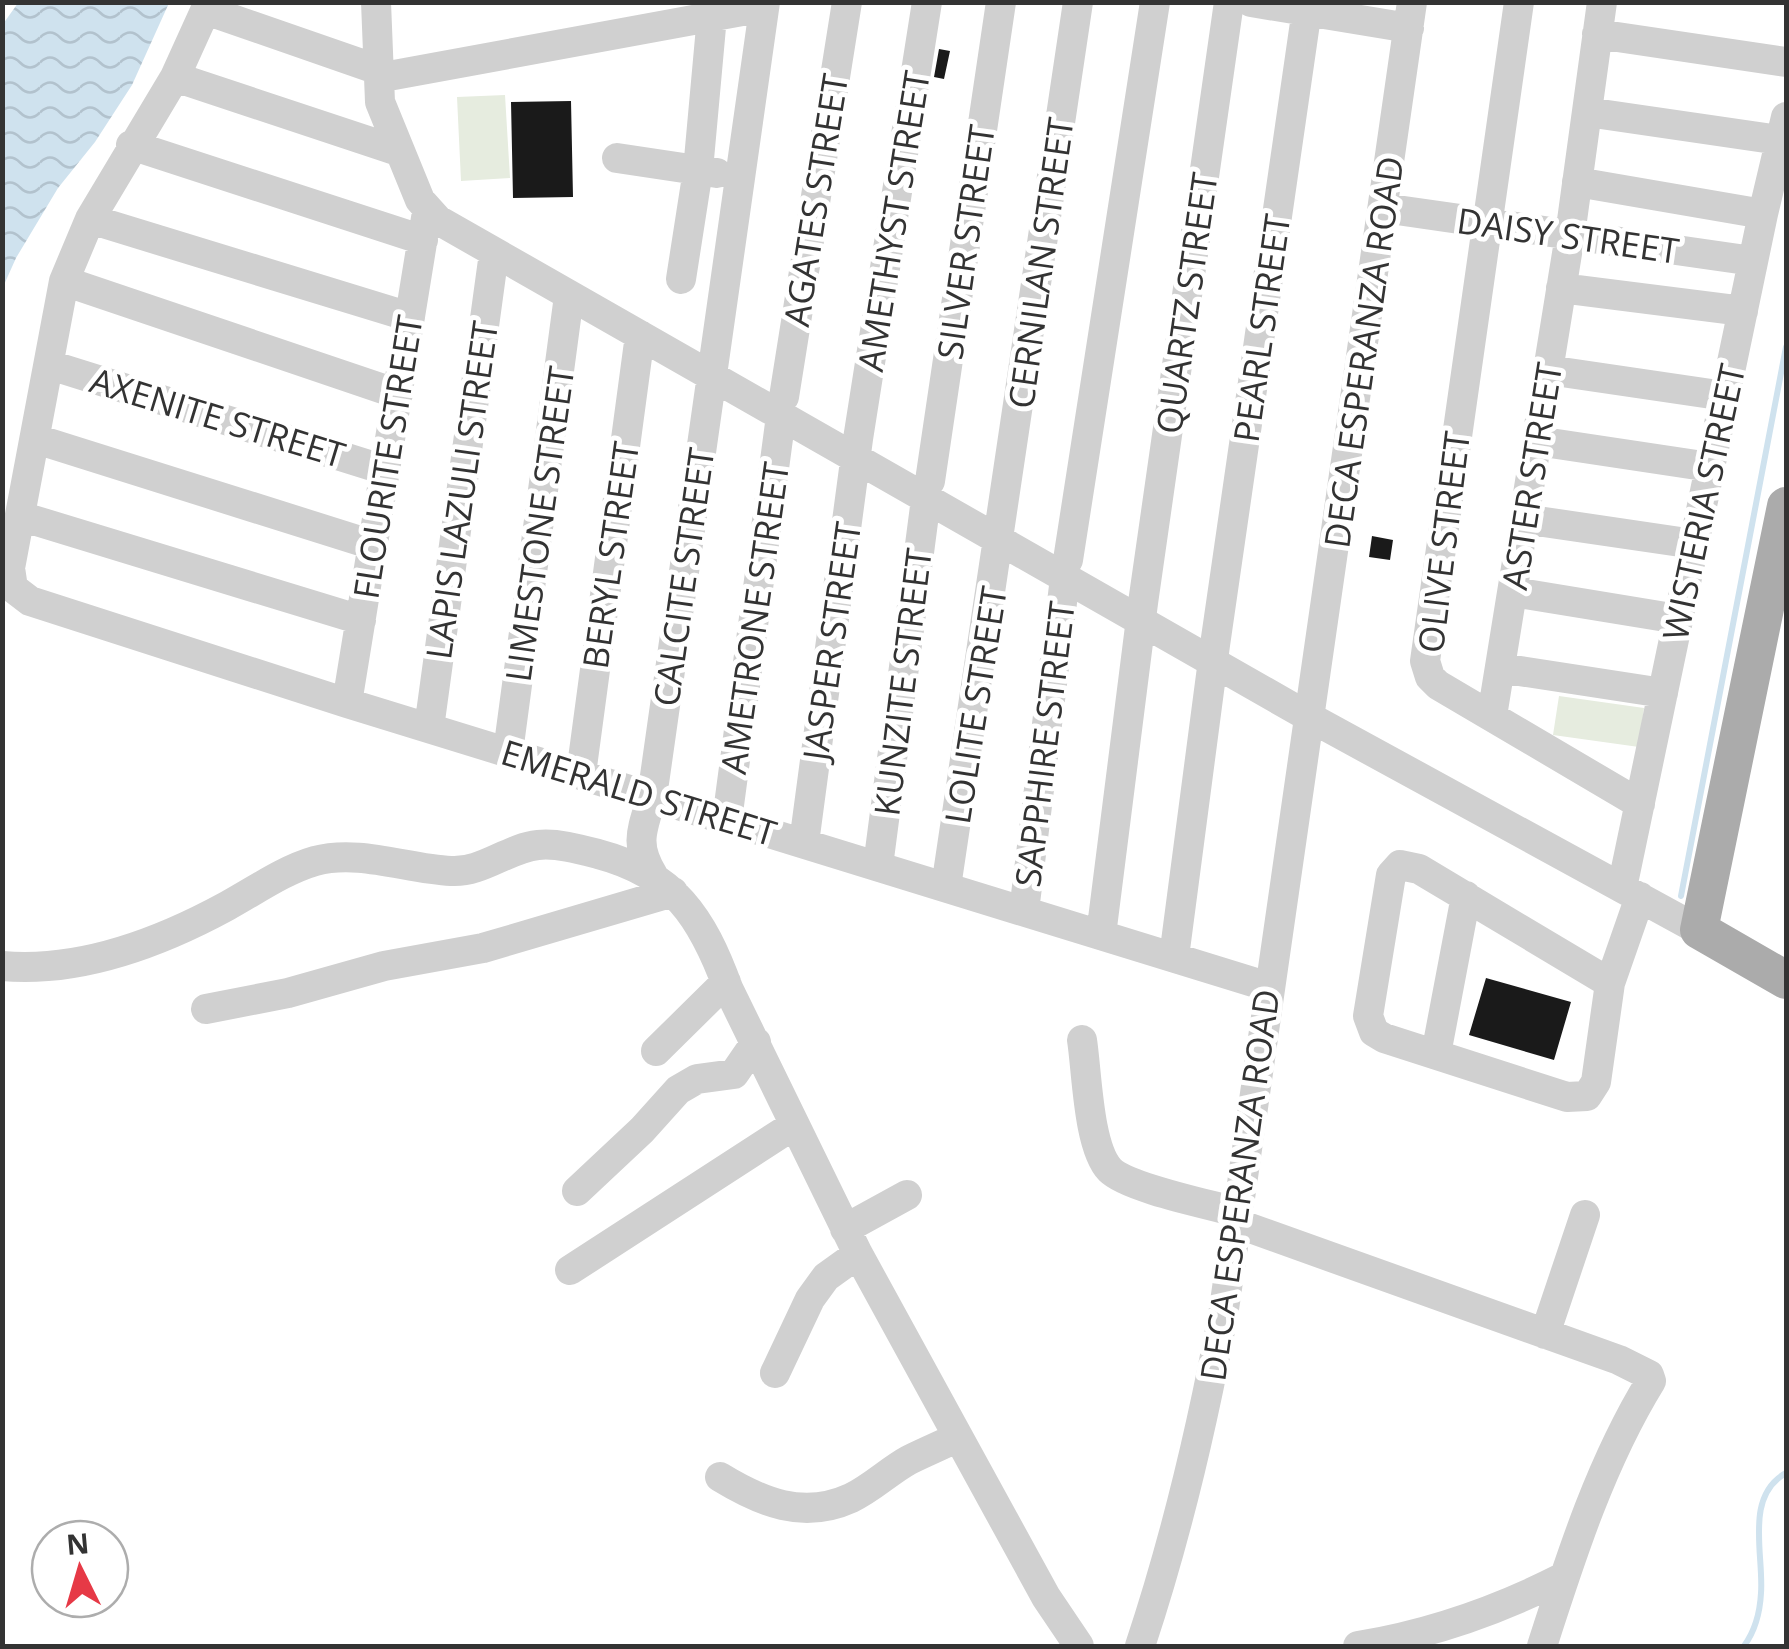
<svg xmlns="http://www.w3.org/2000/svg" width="1789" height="1649" viewBox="0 0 1789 1649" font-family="'Open Sans',sans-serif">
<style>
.green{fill:#e6ecdf}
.water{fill:url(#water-waves)}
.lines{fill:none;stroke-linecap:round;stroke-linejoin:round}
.stream{stroke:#cfe2ee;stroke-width:6}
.building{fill:#1a1a1a}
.minor{stroke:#d0d0d0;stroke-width:30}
.major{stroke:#ababab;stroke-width:38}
.labels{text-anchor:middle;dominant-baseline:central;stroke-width:10;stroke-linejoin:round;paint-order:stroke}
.street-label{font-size:35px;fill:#333;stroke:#fff}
</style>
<defs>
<pattern id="water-waves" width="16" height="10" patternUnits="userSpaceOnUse" patternTransform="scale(2.5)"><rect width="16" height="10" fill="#cfe2ee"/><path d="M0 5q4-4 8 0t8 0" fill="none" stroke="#b2c2cd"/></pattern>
</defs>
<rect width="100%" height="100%" fill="#fff"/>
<path class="green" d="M 505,95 L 510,178 L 461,181 L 457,97 Z
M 1559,696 L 1644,708 L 1639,747 L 1553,735 Z"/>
<path class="water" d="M 18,3 L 169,3 L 132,85 L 95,142 L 58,188 L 16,258 L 3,287 L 3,24 Z"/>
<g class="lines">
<path class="stream" d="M 1681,896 L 1786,347
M 1744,1646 C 1755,1631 1760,1612 1761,1593 C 1764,1555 1744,1496 1786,1473"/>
</g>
<path class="building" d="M 939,49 L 950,51 L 944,79 L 934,77 Z
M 571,101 L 573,197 L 513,198 L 511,102 Z
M 1372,536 L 1393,540 L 1390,560 L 1369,557 Z
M 1486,978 L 1571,1002 L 1554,1060 L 1469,1035 Z"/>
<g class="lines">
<path class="minor" d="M 209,2 L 175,77 L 90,219 L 64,281 L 10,568 L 13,588 L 30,601 L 347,703 L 1269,987
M 376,2 L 380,102 L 420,200 L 438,220 L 1311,718 L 1699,930
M 1251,2 L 1409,28
M 1519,2 L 1425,661 L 1430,677 L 1438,685 L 1640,804
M 206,10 L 376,69
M 1597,34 L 1786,62
M 394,75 L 764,7
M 175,77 L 398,151
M 1587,112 L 1779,140
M 131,145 L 423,240
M 617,158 L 717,173
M 1577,182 L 1763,214
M 1383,208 L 1753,261
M 90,219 L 410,317
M 681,279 L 698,170 L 712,16
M 64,281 L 398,394
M 1561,288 L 1743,311
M 50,365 L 385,470
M 1548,370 L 1725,396
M 784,397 L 847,2
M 36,439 L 373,545
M 1537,441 L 1710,467
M 930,481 L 1001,2
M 20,516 L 361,620
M 1524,519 L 1694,544
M 1068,560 L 1155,2
M 1513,592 L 1678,619
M 1500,668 L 1663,693
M 347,703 L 427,212
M 1492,716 L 1570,235 L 1602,2
M 429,728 L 494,253
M 508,752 L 569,296
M 581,774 L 640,335
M 727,820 L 781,416
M 804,843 L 858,439 L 927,2
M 878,866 L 926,499
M 653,875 C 634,844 642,830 652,797 L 765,2
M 946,887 L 1078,2
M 1622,888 L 1763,214 L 1786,117
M 1024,911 L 1065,578
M 1101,935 L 1143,603 L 1229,2
M 1174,957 L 1215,645 L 1308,2
M 2,966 C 80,973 161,942 227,906 C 256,890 284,870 315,861 C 359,849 407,869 451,871 C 482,873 508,848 538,845 C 557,843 579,849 598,854 C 674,874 702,917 728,988 L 858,1254 L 1046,1597 L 1079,1646
M 1610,983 L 1419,869 L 1400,865 L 1391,875 L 1368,1016 L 1374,1032 L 1384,1038 L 1567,1097 L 1587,1096 L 1596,1082 L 1610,983 L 1640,897
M 206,1009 L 288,993 L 384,966 L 483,948 L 673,892
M 1082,1040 C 1087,1072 1088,1147 1110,1170 C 1128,1188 1208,1204 1237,1212
M 656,1051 L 726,982
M 1436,1054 L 1466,896
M 577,1191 L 642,1130 L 678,1090 L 697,1079 L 734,1074 L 756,1042
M 1236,1223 L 1619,1360 L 1649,1375 L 1651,1381 C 1601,1462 1571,1556 1542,1646
M 845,1229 L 907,1195
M 570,1270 L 794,1125
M 1545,1334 L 1585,1215
M 775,1373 L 810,1299 L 826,1277 L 858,1254
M 720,1477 C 761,1502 803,1520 851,1498 C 872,1488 889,1471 909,1460 C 925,1452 942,1445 958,1437
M 1140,1646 C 1177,1535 1203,1424 1224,1309 L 1412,2
M 1358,1646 C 1432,1634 1497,1611 1564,1577"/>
<path class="major" d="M 1786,506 L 1699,930 L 1786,980"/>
</g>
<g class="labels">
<g class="street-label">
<text transform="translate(815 200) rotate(-81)">AGATES STREET</text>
<text transform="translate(893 221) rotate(-81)">AMETHYST STREET</text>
<text transform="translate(1568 235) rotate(8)">DAISY STREET</text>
<text transform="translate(965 242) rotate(-82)">SILVER STREET</text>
<text transform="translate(1040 263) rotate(-82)">CERNILAN STREET</text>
<text transform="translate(1186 303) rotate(-82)">QUARTZ STREET</text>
<text transform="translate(1261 328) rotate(-82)">PEARL STREET</text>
<text transform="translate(1363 352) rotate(-82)">DECA ESPERANZA ROAD</text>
<text transform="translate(218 417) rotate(17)">AXENITE STREET</text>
<text transform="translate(387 457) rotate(-81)">FLOURITE STREET</text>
<text transform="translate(1531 476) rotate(-81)">ASTER STREET</text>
<text transform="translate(461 490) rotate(-82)">LAPIS LAZULI STREET</text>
<text transform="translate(1703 502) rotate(-78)">WISTERIA STREET</text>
<text transform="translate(539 524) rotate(-82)">LIMESTONE STREET</text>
<text transform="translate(1443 542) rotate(-83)">OLIVE STREET</text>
<text transform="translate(610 555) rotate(-82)">BERYL STREET</text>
<text transform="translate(683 577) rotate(-82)">CALCITE STREET</text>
<text transform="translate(754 618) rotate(-82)">AMETRONE STREET</text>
<text transform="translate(831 641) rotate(-82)">JASPER STREET</text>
<text transform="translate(902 682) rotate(-83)">KUNZITE STREET</text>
<text transform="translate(975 705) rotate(-81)">LOLITE STREET</text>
<text transform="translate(1044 744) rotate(-83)">SAPPHIRE STREET</text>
<text transform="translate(639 792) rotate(17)">EMERALD STREET</text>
<text transform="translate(1239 1185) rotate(-82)">DECA ESPERANZA ROAD</text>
</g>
</g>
<rect width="1789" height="1649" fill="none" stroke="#333333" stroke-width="10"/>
<g transform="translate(80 1569) rotate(355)"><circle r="48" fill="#ffffff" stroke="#adadad" stroke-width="2.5"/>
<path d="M0-8L18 38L0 25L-18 38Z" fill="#e63946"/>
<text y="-15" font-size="28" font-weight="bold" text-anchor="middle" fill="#333333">N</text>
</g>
</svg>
